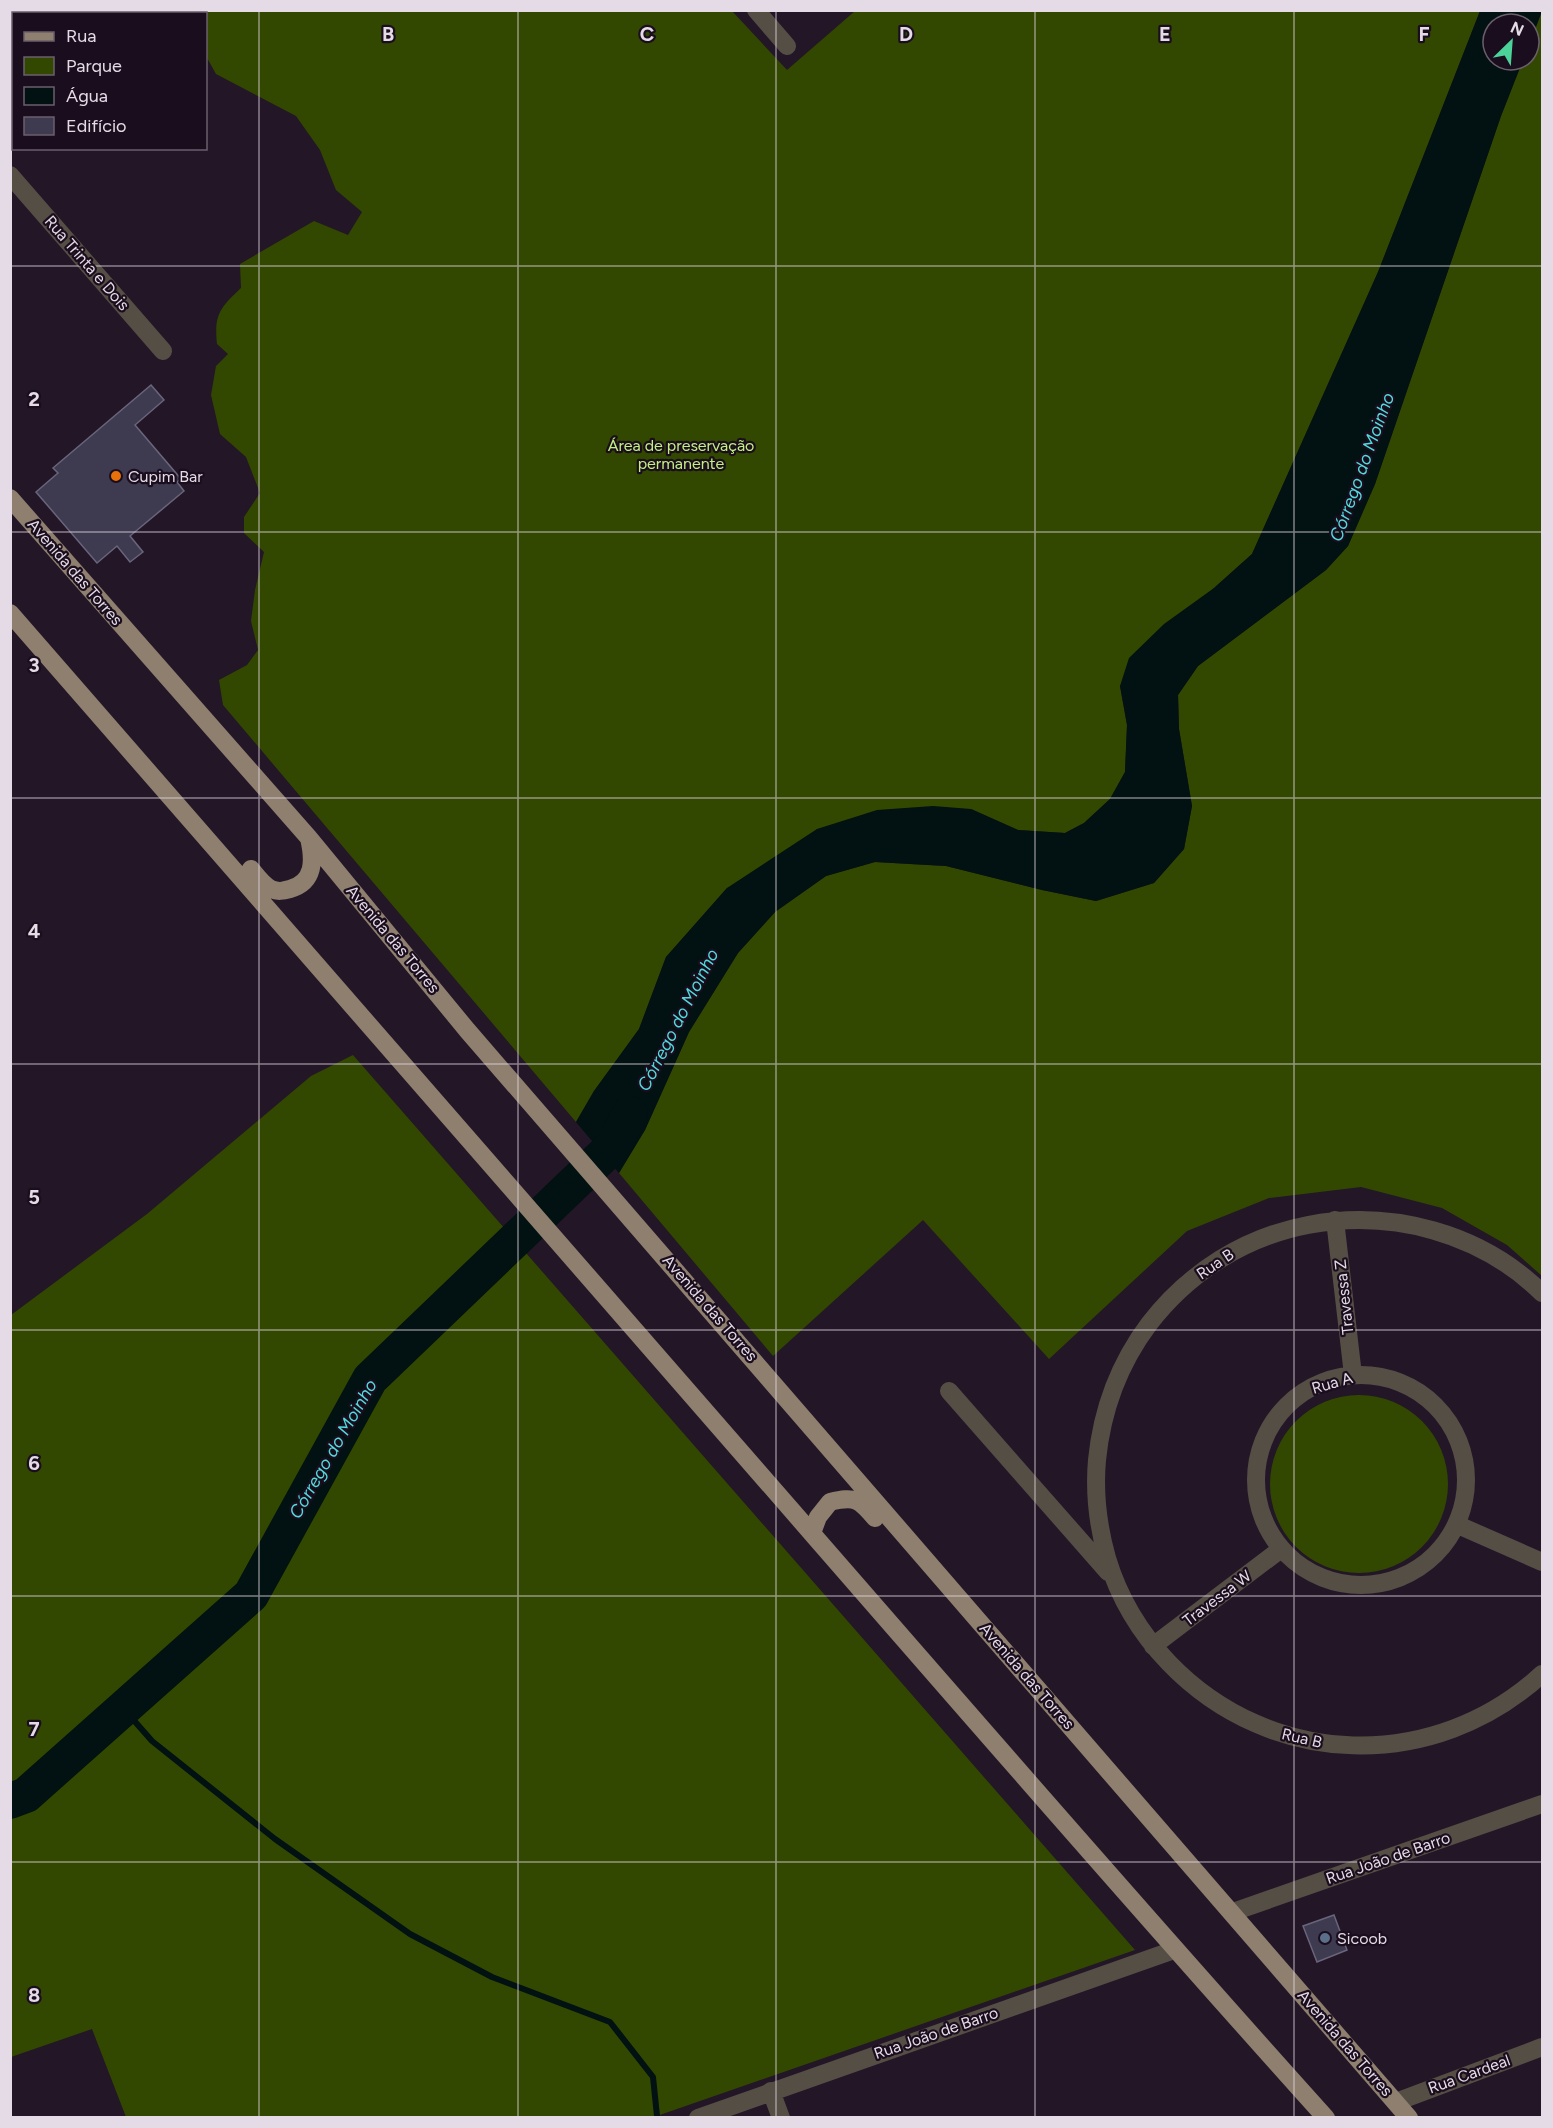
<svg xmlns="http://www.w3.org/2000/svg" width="1553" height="2128" viewBox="0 0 1553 2128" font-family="Figtree,sans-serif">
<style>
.green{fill:#324801}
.water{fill:#021111}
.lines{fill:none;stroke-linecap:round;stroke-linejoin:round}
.stream{stroke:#021111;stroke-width:6}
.river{stroke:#021111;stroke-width:36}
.building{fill:#3e3a4f;stroke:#69657c;stroke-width:1.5}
.minor{stroke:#554e45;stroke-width:18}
.major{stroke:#8e7f6e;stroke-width:18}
.grid{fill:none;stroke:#e4dbe6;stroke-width:1.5;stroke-opacity:0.55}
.food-dot{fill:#e8710a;stroke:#1a0d1d;stroke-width:2}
.service-dot{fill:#5c6f8a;stroke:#1a0d1d;stroke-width:2}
.labels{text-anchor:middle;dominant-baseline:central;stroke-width:4.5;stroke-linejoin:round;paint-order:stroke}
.street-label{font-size:16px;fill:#e4dbe6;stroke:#1a0d1d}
.park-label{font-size:16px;fill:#c2ef80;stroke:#1a0d1d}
.poi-label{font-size:16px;fill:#e4dbe6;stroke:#1a0d1d;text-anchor:start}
.water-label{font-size:18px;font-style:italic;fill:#50dbdd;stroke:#1a0d1d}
.grid-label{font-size:20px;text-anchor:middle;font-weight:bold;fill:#e4dbe6;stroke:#1a0d1d;stroke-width:4.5;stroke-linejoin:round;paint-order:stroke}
</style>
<rect width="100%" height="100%" fill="#231627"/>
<path class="green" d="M 182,11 L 732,11 L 787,70 L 855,11 L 1480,11 L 1378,272 L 1252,554 L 1214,588 L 1120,686 L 1127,725 L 1125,772 L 1110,799 L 1084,823 L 1065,833 L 1018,830 L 971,809 L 727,888 L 666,957 L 639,1029 L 594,1091 L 576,1122 L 223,705 L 219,680 L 247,665 L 258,650 L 251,621 L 255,590 L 264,552 L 244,533 L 244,517 L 260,493 L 246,457 L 220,434 L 211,395 L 216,366 L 228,354 L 217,344 C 214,314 220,308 241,288 L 240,264 L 314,221 L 348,235 L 362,212 L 336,190 L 320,150 L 296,116 L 216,74 L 206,56 L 206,14 L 183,13 Z
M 1542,11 L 1542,1276 L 1507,1245 L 1442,1208 L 1361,1187 L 1269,1198 L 1187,1231 L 1049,1359 L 923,1220 L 773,1356 L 619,1173 L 645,1130 L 689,1032 L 738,953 L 775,912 L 826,876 L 875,862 L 946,866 L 1042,890 L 1096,901 L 1154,883 L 1184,849 L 1192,806 L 1179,729 L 1178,695 L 1198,666 L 1326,570 L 1348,546 L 1375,484 L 1501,116 L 1523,60 L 1529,60 L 1529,45 Z
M 353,1055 L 1135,1950 L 654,2117 L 126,2117 L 92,2029 L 11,2057 L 11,1315 L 147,1214 L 311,1076 Z
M1270 1484a89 89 0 1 1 178 0a89 89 0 1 1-178 0Z"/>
<path class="water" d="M 1480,11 L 1542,11 L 1529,45 L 1529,24 L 1493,24 L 1493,60 L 1523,60 L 1501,116 L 1375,484 L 1348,546 L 1326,570 L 1198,666 L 1178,695 L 1179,729 L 1192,806 L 1184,849 L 1154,883 L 1096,901 L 1042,890 L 946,866 L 875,862 L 826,876 L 775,912 L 738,953 L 689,1032 L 645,1130 L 619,1173 L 576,1122 L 594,1091 L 639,1029 L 666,957 L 727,888 L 817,829 L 877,810 L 933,806 L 971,809 L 1018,830 L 1065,833 L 1084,823 L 1110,799 L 1125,772 L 1127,725 L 1120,686 L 1129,658 L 1164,624 L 1214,588 L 1252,554 L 1378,272 Z"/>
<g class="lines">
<path class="stream" d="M 123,1708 L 152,1741 L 275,1839 L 410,1934 L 492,1977 L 610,2022 L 653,2077 L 657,2116"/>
<path class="river" d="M 10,1801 L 26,1795 L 251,1595 L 370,1379 L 614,1145 L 630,1114"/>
</g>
<path class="building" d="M 151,385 L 164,400 L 135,425 L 181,479 L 177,482 L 184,491 L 130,536 L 143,552 L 130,562 L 117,546 L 97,563 L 36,492 L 58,473 L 53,468 Z
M 1334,1915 L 1347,1950 L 1317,1962 L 1303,1926 Z"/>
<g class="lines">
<path class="minor" d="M 756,10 L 787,46
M 10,175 L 163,351
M 1335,1220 L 1353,1375
M 1542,1293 C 1481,1233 1392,1209 1308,1225 C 1245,1237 1189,1272 1149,1324 C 1119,1364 1102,1410 1097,1460 C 1094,1494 1098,1526 1107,1558 C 1119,1598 1140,1633 1169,1663 C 1271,1769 1434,1773 1542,1674
M1256 1480a105 105 0 1 1 210 0a105 105 0 1 1-210 0Z
M 949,1391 L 1108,1572
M 1458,1525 L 1542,1562
M 1153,1646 L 1281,1549
M 1233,1912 L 1542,1804
M 771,2091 L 781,2118
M 1396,2102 L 1542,2047
M 698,2118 L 1174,1950"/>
<path class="major" d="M 10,498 L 309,838 L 467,1030 L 1409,2118
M 10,613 C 280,920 547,1229 815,1537 C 984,1731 1153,1926 1326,2118
M 251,869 C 256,875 263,885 271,889 C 278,892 283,891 290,889 C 315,882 314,860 309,838
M 812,1533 L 818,1517 L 830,1502 C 855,1496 859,1499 875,1518"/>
</g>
<path class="grid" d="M 259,10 L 259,2118M 518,10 L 518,2118M 776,10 L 776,2118M 1035,10 L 1035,2118M 1294,10 L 1294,2118M 10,266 L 1542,266M 10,532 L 1542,532M 10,798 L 1542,798M 10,1064 L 1542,1064M 10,1330 L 1542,1330M 10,1596 L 1542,1596M 10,1862 L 1542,1862"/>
<circle class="food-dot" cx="116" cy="476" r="6"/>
<circle class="service-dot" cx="1325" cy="1938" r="6"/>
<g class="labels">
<g class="street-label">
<text transform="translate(87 263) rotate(49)">Rua Trinta e Dois</text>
<text transform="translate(75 572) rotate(49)">Avenida das Torres</text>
<text transform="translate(393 939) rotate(50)">Avenida das Torres</text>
<text transform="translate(1215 1264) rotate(-34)">Rua B</text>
<text transform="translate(1344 1297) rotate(-96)">Travessa Z</text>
<text transform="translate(710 1308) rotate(49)">Avenida das Torres</text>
<text transform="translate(1332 1383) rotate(-16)">Rua A</text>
<text transform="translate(1217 1598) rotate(-37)">Travessa W</text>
<text transform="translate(1027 1676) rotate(49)">Avenida das Torres</text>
<text transform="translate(1302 1738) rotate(13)">Rua B</text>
<text transform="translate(1388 1858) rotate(-19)">Rua João de Barro</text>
<text transform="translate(936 2033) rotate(-19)">Rua João de Barro</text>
<text transform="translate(1345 2043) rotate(49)">Avenida das Torres</text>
<text transform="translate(1469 2074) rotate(-20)">Rua Cardeal</text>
</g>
<g class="park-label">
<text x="681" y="445">Área de preservação<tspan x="681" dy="18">permanente</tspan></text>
</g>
<g class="poi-label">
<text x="128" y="476">Cupim Bar</text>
<text x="1337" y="1938">Sicoob</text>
</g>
<g class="water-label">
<text transform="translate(1362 467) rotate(-70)">Córrego do Moinho</text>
<text transform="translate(678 1020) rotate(-63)">Córrego do Moinho</text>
<text transform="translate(333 1449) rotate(-60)">Córrego do Moinho</text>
</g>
</g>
<g class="grid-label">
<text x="388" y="41">B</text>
<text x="647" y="41">C</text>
<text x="906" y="41">D</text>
<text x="1165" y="41">E</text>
<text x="1424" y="41">F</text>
<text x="34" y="406">2</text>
<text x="34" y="672">3</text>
<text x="34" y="938">4</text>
<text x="34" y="1204">5</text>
<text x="34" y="1470">6</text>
<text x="34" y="1736">7</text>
<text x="34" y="2002">8</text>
</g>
<rect width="1553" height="2128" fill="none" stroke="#e4dbe6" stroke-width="24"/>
<rect x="12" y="12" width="195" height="138" fill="#1a0d1d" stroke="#6b5f6d" stroke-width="1.5"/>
<rect x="24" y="32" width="30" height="9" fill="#8e7f6e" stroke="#6b5f6d" stroke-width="1.5"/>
<text x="66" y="42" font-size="18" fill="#e4dbe6">Rua</text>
<rect x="24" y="57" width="30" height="18" fill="#324801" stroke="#6b5f6d" stroke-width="1.5"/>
<text x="66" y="72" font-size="18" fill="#e4dbe6">Parque</text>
<rect x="24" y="87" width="30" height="18" fill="#021111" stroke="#6b5f6d" stroke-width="1.5"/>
<text x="66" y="102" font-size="18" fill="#e4dbe6">Água</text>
<rect x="24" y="117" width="30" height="18" fill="#3e3a4f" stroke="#6b5f6d" stroke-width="1.5"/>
<text x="66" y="132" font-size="18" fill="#e4dbe6">Edifício</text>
<g transform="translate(1511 42) rotate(25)"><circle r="28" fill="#1a0d1d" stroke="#6b5f6d" stroke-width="1.5"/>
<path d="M0-4.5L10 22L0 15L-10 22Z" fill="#4cd39a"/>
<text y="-9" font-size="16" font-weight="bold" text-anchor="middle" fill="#e4dbe6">N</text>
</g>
</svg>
